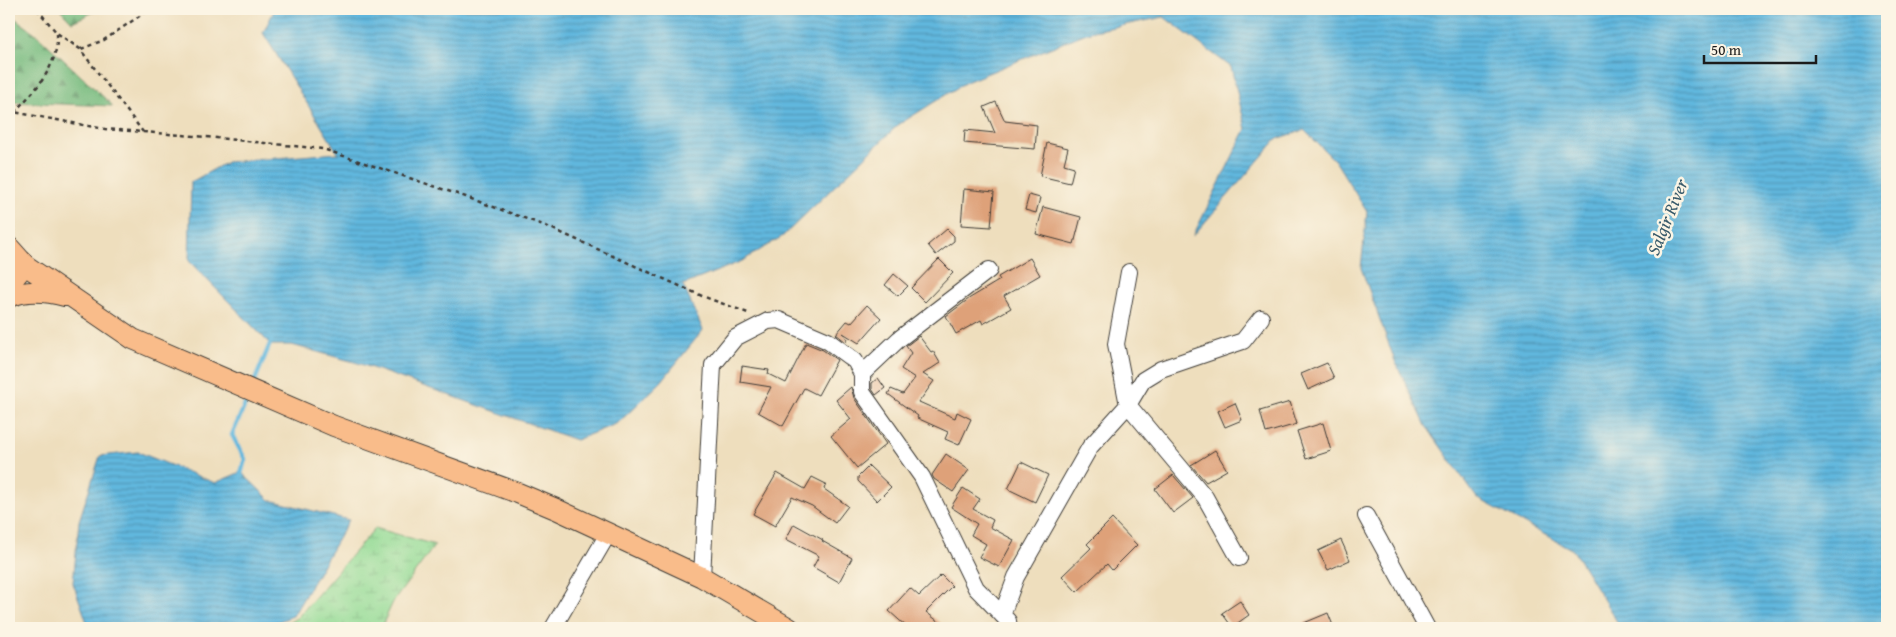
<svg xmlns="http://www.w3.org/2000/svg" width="1896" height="637" viewBox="0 0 1896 637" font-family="'Gentium Book Plus',serif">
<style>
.forest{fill:url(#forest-firs);stroke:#4a6c4e}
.wetland{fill:url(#wetland-marsh);stroke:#587c59}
.water{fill:url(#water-rules);stroke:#3e6a7d}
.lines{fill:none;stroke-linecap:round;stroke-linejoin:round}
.stream{stroke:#61b7de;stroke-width:4.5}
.building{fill:#dea179}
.minor-casing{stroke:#3c3934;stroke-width:18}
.major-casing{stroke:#3c3934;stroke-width:22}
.path{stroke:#3c3934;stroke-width:2.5;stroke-dasharray:4 4;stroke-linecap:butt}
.minor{stroke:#fff;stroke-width:16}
.major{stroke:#f9bc8a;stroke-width:20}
.labels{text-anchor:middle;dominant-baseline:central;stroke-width:5;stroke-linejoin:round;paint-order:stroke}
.water-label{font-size:18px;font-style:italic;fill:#385a6a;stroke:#fcf5e5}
</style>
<defs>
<pattern id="forest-firs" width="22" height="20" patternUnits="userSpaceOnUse" patternTransform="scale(1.25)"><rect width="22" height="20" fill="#77bb7f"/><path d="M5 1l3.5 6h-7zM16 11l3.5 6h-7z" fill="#619767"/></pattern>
<pattern id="wetland-marsh" width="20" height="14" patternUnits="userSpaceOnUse" patternTransform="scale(1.25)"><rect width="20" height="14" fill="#94db96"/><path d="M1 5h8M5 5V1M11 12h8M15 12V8" fill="none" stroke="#7fbb81"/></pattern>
<pattern id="water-rules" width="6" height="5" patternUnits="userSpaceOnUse" patternTransform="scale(1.25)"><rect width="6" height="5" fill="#61b7de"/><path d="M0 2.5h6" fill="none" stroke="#4f94b3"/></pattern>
</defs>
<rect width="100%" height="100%" fill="#fcf5e5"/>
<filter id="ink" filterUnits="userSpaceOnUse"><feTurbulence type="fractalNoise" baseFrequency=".02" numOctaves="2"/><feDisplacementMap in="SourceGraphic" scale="10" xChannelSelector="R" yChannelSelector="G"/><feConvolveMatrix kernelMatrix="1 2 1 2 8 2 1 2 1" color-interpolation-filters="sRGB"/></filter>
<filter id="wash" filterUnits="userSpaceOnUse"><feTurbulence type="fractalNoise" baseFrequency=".0096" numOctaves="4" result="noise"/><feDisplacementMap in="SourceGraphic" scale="20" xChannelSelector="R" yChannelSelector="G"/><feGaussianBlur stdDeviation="1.12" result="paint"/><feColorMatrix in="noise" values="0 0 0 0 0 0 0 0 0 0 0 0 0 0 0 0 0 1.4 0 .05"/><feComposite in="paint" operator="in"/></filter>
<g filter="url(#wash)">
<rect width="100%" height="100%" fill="#eedebd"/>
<path class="forest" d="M 60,9 L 100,9 L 72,22 Z
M 9,14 L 35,33 L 113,106 L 9,102 Z"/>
<path class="wetland" d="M 375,528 L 435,545 L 393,602 L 381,628 L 280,628 L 298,617 Z"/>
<path class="water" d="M 275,9 L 1887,9 L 1887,628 L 1621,628 L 1573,550 L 1477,498 L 1426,426 L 1395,361 L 1361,268 L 1367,212 L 1336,162 L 1304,130 L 1277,139 L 1193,236 L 1246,129 L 1231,67 L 1164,17 L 1089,32 L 966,82 L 898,125 L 783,236 L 742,261 L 683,285 L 703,330 L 661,382 L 618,423 L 576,440 L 358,363 L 292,345 L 271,345 L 189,261 L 191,182 L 227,162 L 338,153 L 263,33 Z
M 138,452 L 215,483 L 241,472 L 270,500 L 349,520 L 293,616 L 260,628 L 89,628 L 73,583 L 79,521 L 100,456 Z"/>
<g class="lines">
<path class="stream" d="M 253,385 L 272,339
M 240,478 L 245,459 L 232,435 L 249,395"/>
</g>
<g id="blocks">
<path class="building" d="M 996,102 L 1005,121 L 1037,125 L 1035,149 L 964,143 L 965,130 L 995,133 L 984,107 Z
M 1047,143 L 1068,148 L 1064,164 L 1074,167 L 1070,183 L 1040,176 Z
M 964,189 L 994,192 L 991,227 L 961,225 Z
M 1029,195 L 1040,198 L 1036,213 L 1025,210 Z
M 1043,207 L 1081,217 L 1074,244 L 1036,234 Z
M 947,229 L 954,236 L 954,241 L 936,255 L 928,245 Z
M 1030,258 L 1040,275 L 1004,296 L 1011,308 L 983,324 L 981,320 L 956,334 L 946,316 L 970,298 L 1000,280 L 998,277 Z
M 939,259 L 953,273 L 925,302 L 911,288 Z
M 894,274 L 908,286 L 898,296 L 885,285 Z
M 867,305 L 881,318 L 859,343 L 843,333 L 847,339 L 846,342 L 836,334 L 847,321 L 851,323 Z
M 919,336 L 931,352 L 933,351 L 940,363 L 923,374 L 934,381 L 919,402 L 955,418 L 957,412 L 971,419 L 959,445 L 945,439 L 948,432 L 917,418 L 918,416 L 888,394 L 891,389 L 903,394 L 915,378 L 901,369 L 911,353 L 906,346 Z
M 806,343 L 823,350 L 837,360 L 818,395 L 804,388 L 783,426 L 758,412 L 771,387 L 740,382 L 742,366 L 769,370 L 768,374 L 786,383 Z
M 1327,363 L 1334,378 L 1308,390 L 1301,374 Z
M 878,378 L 885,388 L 876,395 L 872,389 L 872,383 Z
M 851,387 L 854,398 L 886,444 L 857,468 L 831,436 L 851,419 L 836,400 Z
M 1290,402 L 1297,424 L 1266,433 L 1260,411 Z
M 1235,403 L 1242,420 L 1225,427 L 1218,411 Z
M 1323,423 L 1331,451 L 1306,459 L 1297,431 Z
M 1215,450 L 1227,470 L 1206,482 L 1191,465 Z
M 946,454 L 969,470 L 953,492 L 934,479 L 932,475 Z
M 1021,462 L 1048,475 L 1035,502 L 1008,489 Z
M 869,466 L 891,487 L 877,501 L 858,481 L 858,477 Z
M 777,473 L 805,489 L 812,477 L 826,484 L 824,489 L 848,506 L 835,523 L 812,506 L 792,497 L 775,526 L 753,514 Z
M 1173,475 L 1193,498 L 1173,513 L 1155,489 Z
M 963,488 L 980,499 L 973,509 L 993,520 L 990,527 L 1014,540 L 999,567 L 979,557 L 986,544 L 971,535 L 977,524 L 951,507 Z
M 1112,519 L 1137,545 L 1112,570 L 1107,564 L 1077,592 L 1062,576 L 1091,548 L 1087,544 Z
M 794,524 L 823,540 L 822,541 L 852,558 L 839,582 L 813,567 L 819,556 L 786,539 Z
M 1341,540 L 1350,560 L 1328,570 L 1318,551 Z
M 941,575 L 952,586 L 926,612 L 947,628 L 908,628 L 889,611 L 910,588 L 919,596 Z
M 1240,601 L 1249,615 L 1232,627 L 1222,613 Z
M 1328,613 L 1334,628 L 1292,628 Z"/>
</g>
</g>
<g filter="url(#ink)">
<use href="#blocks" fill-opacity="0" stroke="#3c3934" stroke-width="1"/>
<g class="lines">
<defs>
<path id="minor" d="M 1129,272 L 1116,344 L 1128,405 L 1205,497 L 1239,558
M 862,374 L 899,339 L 989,270
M 1366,516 L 1427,628
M 702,577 L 713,365 L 735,338 L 768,321 L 779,320 L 828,341 L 855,361 L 862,374 L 862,392 L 922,477 L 976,588 L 1008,621 L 1009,628
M 1002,615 L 1016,577 L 1090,447 L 1128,405 L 1143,380 L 1161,369 L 1243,341 L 1261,318
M 553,628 L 608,534"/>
<path id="major" d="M 9,247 L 25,265 L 133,339 L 334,426 L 518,493 L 556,509 L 702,577 L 789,628
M 9,284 L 25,265
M 9,297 C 27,289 46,291 65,296"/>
</defs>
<use href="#minor" class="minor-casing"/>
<use href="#major" class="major-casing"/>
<path class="path" d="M 37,9 L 57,33 L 80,49 L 143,132
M 81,49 L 104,40 L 150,9
M 14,112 C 36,90 59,66 57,33
M 9,114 L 14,112 L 105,129 L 207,137 L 323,149 L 466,197 L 546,226 L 702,296 L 748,313"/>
<use href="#minor" class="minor"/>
<use href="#major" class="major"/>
</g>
</g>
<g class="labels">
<g class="water-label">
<text transform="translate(1667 217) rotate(-68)">Salgir River</text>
</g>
</g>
<rect width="1896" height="637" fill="none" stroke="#fcf5e5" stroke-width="30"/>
<path d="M1704 55v8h112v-8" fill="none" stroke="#1c1c1c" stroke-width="2.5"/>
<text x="1711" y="55" font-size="15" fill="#1c1c1c" stroke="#fcf5e5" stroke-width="4" paint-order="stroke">50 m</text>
</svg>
